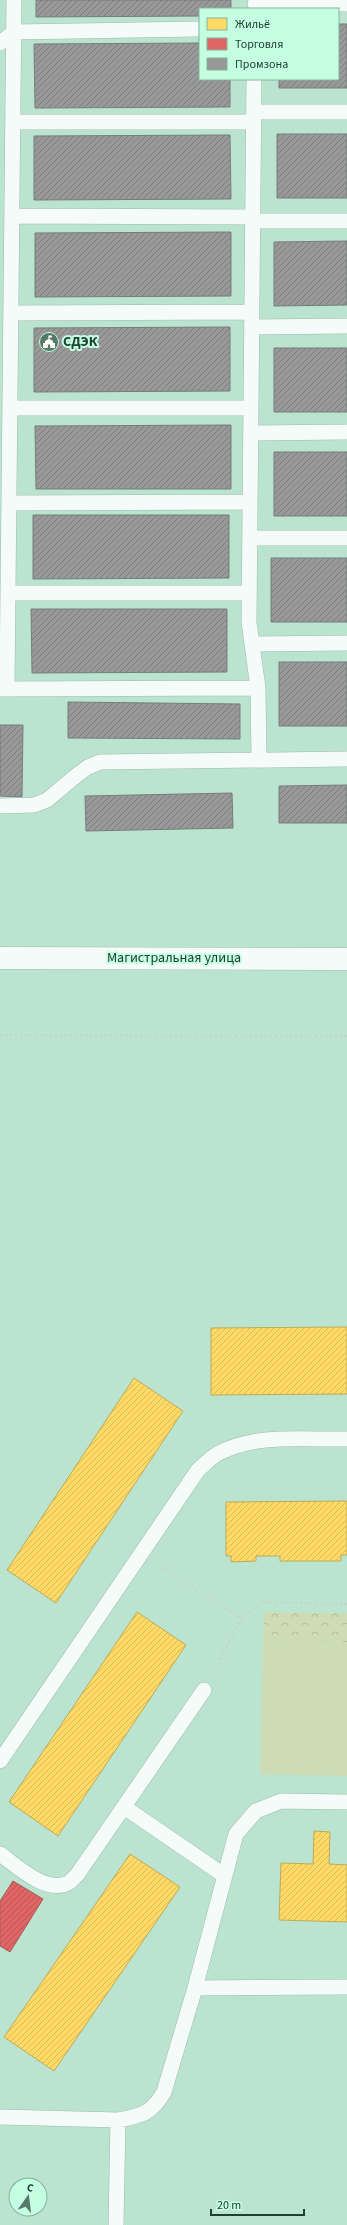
<svg xmlns="http://www.w3.org/2000/svg" width="347" height="2225" viewBox="0 0 347 2225" font-family="'Source Sans 3',sans-serif">
<style>
.park{fill:url(#park-crowns)}
.pitch{fill:#cddcb4}
.homes{fill:url(#homes-hatch);stroke:#bcab56}
.shops{fill:url(#shops-hatch);stroke:#a75b56}
.industry{fill:url(#industry-hatch);stroke:#757e7a}
.lines{fill:none;stroke-linecap:round;stroke-linejoin:round}
.service-casing{stroke:#9bbbac;stroke-width:16}
.secondary-casing{stroke:#9bbbac;stroke-width:23}
.path{stroke:#c6d3cd;stroke-width:2.5;stroke-dasharray:2 3;stroke-linecap:butt}
.service{stroke:#f5fbf8;stroke-width:15}
.secondary{stroke:#f5fbf8;stroke-width:22}
.labels{text-anchor:middle;dominant-baseline:central;stroke-width:4;stroke-linejoin:round;paint-order:stroke}
.poi-label{font-size:14px;font-weight:bold;fill:#214032;stroke:#c4ffe2;text-anchor:start}
.street-label{font-size:14px;fill:#214032;stroke:#c4ffe2}
</style>
<defs>
<pattern id="park-crowns" width="20" height="18" patternUnits="userSpaceOnUse"><rect width="20" height="18" fill="#cddcb4"/><path d="M2 6a3 3 0 1 1 6 0M12 15a3 3 0 1 1 6 0" fill="none" stroke="#b0be9b"/></pattern>
<pattern id="homes-hatch" width="6" height="6" patternUnits="userSpaceOnUse"><rect width="6" height="6" fill="#ffd966"/><path d="M-1 1l2-2M0 6l6-6M5 7l2-2" fill="none" stroke="#dabb59"/></pattern>
<pattern id="shops-hatch" width="6" height="6" patternUnits="userSpaceOnUse"><rect width="6" height="6" fill="#e06666"/><path d="M-1 1l2-2M0 6l6-6M5 7l2-2" fill="none" stroke="#b55555"/></pattern>
<pattern id="industry-hatch" width="6" height="6" patternUnits="userSpaceOnUse"><rect width="6" height="6" fill="#999"/><path d="M-1 1l2-2M0 6l6-6M5 7l2-2" fill="none" stroke="#7c7e7d"/></pattern>
</defs>
<rect width="100%" height="100%" fill="#bbe4d0"/>
<path class="park" d="M 264,1612 L 347,1613 L 347,1642 L 263,1640 Z"/>
<path class="pitch" d="M 263,1640 L 347,1642 L 347,1776 L 260,1774 Z"/>
<path class="homes" d="M 347,1327 L 347,1394 L 211,1395 L 211,1328 Z
M 134,1378 L 183,1411 L 56,1603 L 7,1570 Z
M 347,1501 L 347,1555 L 341,1555 L 341,1561 L 280,1561 L 280,1556 L 256,1556 L 256,1561 L 231,1562 L 231,1556 L 226,1556 L 226,1502 Z
M 137,1612 L 186,1645 L 58,1836 L 9,1802 Z
M 314,1831 L 330,1832 L 329,1864 L 347,1865 L 347,1922 L 279,1920 L 281,1863 L 313,1864 Z
M 130,1854 L 180,1887 L 54,2071 L 4,2037 Z"/>
<path class="shops" d="M 13,1881 L 43,1899 L 10,1952 L 0,1946 L 0,1901 Z"/>
<path class="industry" d="M 36,0 L 231,0 L 231,9 L 200,9 L 200,16 L 36,17 Z
M 338,24 L 347,24 L 347,88 L 279,88 L 279,79 L 338,79 Z
M 200,43 L 200,79 L 230,79 L 230,107 L 35,108 L 34,44 Z
M 277,134 L 347,134 L 347,198 L 277,198 Z
M 230,135 L 231,199 L 34,200 L 34,136 Z
M 231,232 L 231,296 L 35,297 L 35,233 Z
M 347,241 L 347,305 L 274,306 L 274,242 Z
M 230,327 L 230,391 L 34,392 L 34,328 Z
M 274,348 L 347,348 L 347,412 L 274,412 Z
M 231,425 L 231,489 L 36,489 L 35,426 Z
M 274,452 L 347,452 L 347,516 L 274,516 Z
M 33,515 L 229,515 L 229,578 L 33,579 Z
M 271,558 L 347,558 L 347,622 L 271,622 Z
M 31,609 L 227,609 L 227,672 L 32,673 Z
M 279,662 L 347,662 L 347,726 L 279,726 Z
M 68,702 L 240,704 L 240,739 L 68,738 Z
M 0,725 L 23,725 L 22,797 L 0,796 Z
M 347,785 L 347,823 L 279,823 L 279,786 Z
M 232,793 L 233,828 L 86,831 L 85,796 Z"/>
<g class="lines">
<defs>
<path id="service" d="M 255,4 L 347,4
M 0,43 L 14,32 L 200,29
M 254,79 L 249,622 L 258,688 L 259,760
M 254,112 L 347,112
M 13,122 L 254,122
M 12,216 L 253,217
M 253,221 L 347,221
M 11,313 L 252,312
M 252,327 L 347,326
M 10,408 L 251,408
M 251,433 L 347,432
M 9,503 L 250,502
M 250,538 L 347,538
M 8,593 L 249,593
M 252,644 L 347,643
M 0,689 L 258,688
M 7,689 L 14,0
M 0,806 L 34,805 L 47,800 L 77,775 L 88,767 L 100,762 L 347,759
M 0,1761 L 198,1470 C 204,1465 210,1458 217,1454 C 255,1433 305,1440 347,1439
M 124,1807 L 225,1876
M 0,1854 C 17,1866 46,1894 68,1883 C 71,1882 74,1877 77,1875 L 204,1690
M 195,1988 L 236,1834 L 256,1811 L 281,1801 L 347,1802
M 0,2117 L 118,2120
M 116,2225 L 118,2120 C 142,2116 152,2113 164,2092 L 195,1988 L 347,1987"/>
<path id="secondary" d="M 0,958 L 347,959"/>
</defs>
<use href="#service" class="service-casing"/>
<use href="#secondary" class="secondary-casing"/>
<path class="path" d="M 0,1035 L 347,1036
M 162,1567 L 241,1619 L 261,1602 L 347,1604
M 215,1669 L 241,1619"/>
<use href="#service" class="service"/>
<use href="#secondary" class="secondary"/>
</g>
<defs>
<symbol id="civic-disc" viewBox="-11 -11 22 22"><circle r="9.5" fill="#577969" stroke="#c4ffe2"/><path d="M-.6-6.5H3V-4.5H.6V-3L4-1V1h2V6H-6V1h2V-1L-.6-3ZM-1.2 2.5V6h2.4V2.5Z" fill="#fff"/></symbol>
</defs>
<g fill-rule="evenodd">
<use href="#civic-disc" x="38" y="331" width="22" height="22"/>
</g>
<g class="labels">
<g class="poi-label">
<text x="63" y="342">СДЭК</text>
</g>
<g class="street-label">
<text x="174" y="958">Магистральная улица</text>
</g>
</g>
<rect x="199" y="8" width="140" height="72" fill="#c4ffe2" stroke="#83b39c"/>
<rect x="207" y="18" width="20" height="12" fill="#ffd966" stroke="#83b39c"/>
<text x="235" y="28" font-size="12" fill="#214032">Жильё</text>
<rect x="207" y="38" width="20" height="12" fill="#e06666" stroke="#83b39c"/>
<text x="235" y="48" font-size="12" fill="#214032">Торговля</text>
<rect x="207" y="58" width="20" height="12" fill="#999999" stroke="#83b39c"/>
<text x="235" y="68" font-size="12" fill="#214032">Промзона</text>
<g transform="translate(28 2197) rotate(14)"><circle r="19" fill="#c4ffe2" stroke="#83b39c"/>
<path d="M0-3L7 15L0 10L-7 15Z" fill="#577969"/>
<text y="-6" font-size="11" font-weight="bold" text-anchor="middle" fill="#214032">С</text>
</g>
<path d="M211 2209v6h93v-6" fill="none" stroke="#214032" stroke-width="2"/>
<text x="217" y="2209" font-size="12" fill="#214032" stroke="#c4ffe2" stroke-width="3" paint-order="stroke">20 m</text>
</svg>
